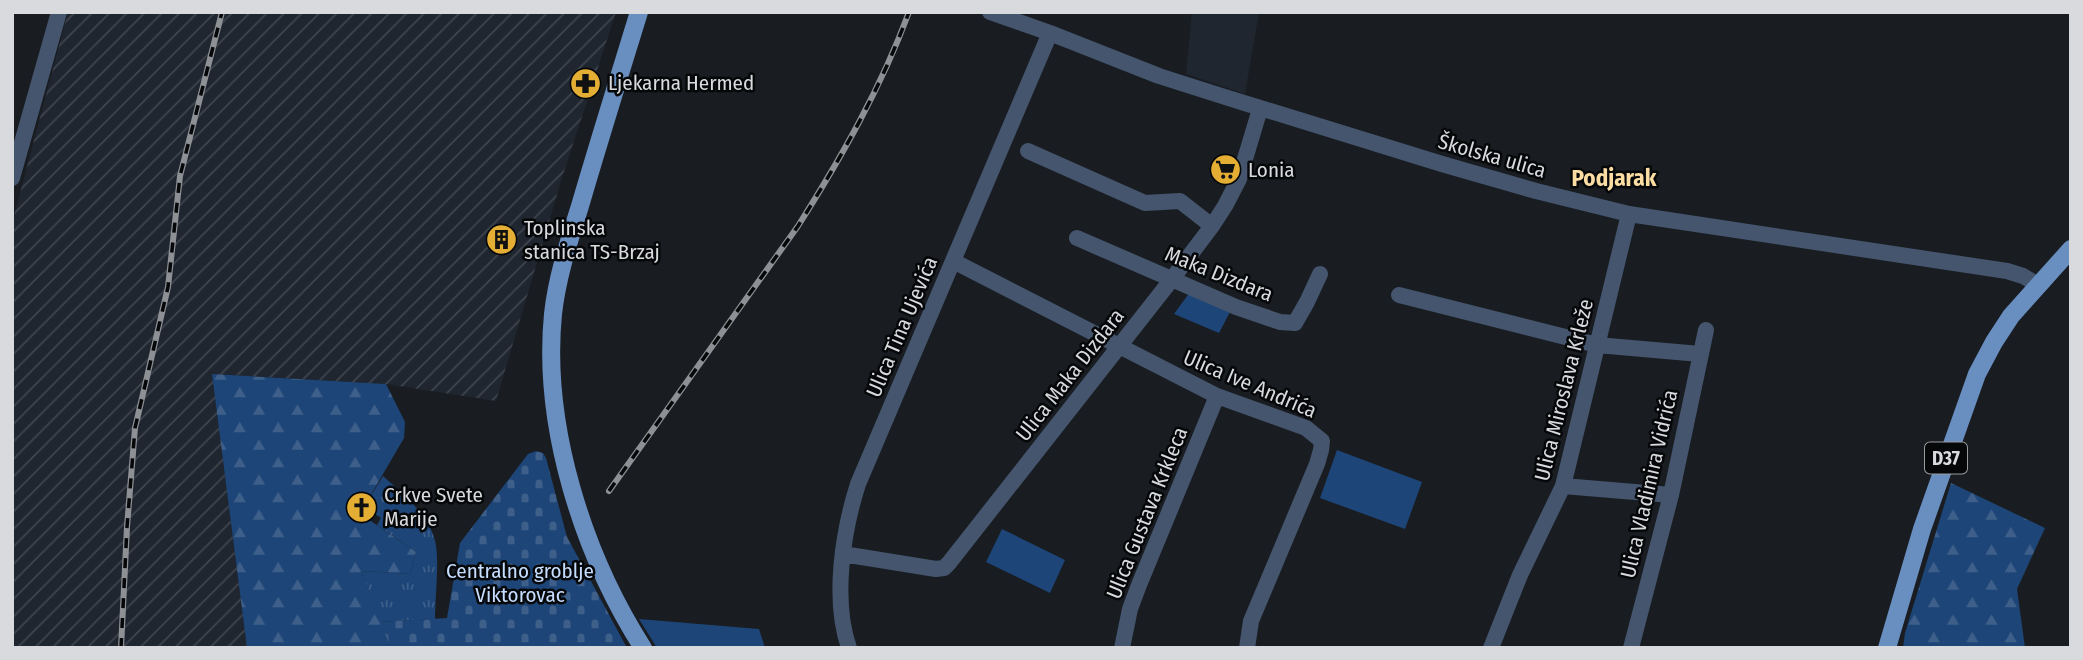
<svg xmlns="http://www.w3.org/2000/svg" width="2083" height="660" viewBox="0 0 2083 660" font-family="'Fira Sans Condensed',sans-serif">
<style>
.built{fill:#1f2630}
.industrial{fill:url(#industrial-furrows)}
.grass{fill:url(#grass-tufts)}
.forest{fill:url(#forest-firs)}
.cemetery{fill:url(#cemetery-stones)}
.green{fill:#1d4577}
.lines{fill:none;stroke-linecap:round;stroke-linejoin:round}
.minor{stroke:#44556d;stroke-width:16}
.major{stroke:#698ec0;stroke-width:18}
.rail-casing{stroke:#8d9094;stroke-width:6}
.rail{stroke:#060709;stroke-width:3.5;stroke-dasharray:10;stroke-linecap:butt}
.labels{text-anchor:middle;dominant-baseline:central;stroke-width:5;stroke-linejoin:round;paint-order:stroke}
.shield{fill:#060709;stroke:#999b9e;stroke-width:2}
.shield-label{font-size:19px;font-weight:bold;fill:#d8dade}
.poi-label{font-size:21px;fill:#d8dade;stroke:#060709;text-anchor:start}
.street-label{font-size:21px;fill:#d8dade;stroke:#060709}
.park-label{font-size:21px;fill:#c5ddfe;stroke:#060709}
.neighbourhood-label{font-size:23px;font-weight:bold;fill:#fbdda4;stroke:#060709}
</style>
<defs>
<pattern id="industrial-furrows" width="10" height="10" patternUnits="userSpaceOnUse" patternTransform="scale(1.75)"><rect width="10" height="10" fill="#1f2630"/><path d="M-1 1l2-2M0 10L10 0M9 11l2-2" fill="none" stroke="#3f454e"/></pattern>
<pattern id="grass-tufts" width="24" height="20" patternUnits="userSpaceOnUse" patternTransform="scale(1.75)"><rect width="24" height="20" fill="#1d4577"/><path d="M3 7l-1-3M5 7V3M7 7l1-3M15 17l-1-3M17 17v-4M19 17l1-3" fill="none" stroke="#3d5f8a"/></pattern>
<pattern id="forest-firs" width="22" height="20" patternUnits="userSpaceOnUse" patternTransform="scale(1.75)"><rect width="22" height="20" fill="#1d4577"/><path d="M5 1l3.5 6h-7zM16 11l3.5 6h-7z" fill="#3d5f8a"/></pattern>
<pattern id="cemetery-stones" width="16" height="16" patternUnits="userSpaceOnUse" patternTransform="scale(1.75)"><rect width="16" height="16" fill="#1d4577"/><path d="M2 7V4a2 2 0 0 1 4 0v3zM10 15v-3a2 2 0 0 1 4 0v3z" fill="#3d5f8a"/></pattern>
</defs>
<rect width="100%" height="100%" fill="#191d22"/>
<path class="built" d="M 1192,12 L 1259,12 L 1245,94 L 1186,74 Z"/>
<path class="industrial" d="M 68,12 L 616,12 L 561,181 L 496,401 L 386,384 L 212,374 L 247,648 L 12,648 L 12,223 Z"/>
<path class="grass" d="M 383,476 C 404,495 432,517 436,546 C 439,566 435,598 435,619 L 380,622 L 361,571 L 410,574 L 416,552 L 377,525 L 381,518 L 369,510 L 372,505 L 367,502 Z"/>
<path class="forest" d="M 212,374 L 386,384 L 405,422 L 404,438 L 369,498 L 360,493 L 348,513 L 361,521 L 365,517 L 416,552 L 410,574 L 361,571 L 391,648 L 247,648 Z
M 1951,483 L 2045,528 L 2017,589 L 2025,648 L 1903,648 L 1905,633 Z"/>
<path class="cemetery" d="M 536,451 L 543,453 L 546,458 L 567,537 L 627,648 L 391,648 L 380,622 L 447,618 L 460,543 L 528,454 Z"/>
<path class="green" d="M 1190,292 L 1231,310 L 1219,333 L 1174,314 Z
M 1337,450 L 1422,482 L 1405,529 L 1320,498 Z
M 1002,529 L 1065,560 L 1050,593 L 986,562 Z
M 639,619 L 759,629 L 765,648 L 657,648 Z"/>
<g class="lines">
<path class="minor" d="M 990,12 L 1050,33 L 1159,76 L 1225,97 L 1442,164 L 1536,191 L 1629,214 L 2007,271 L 2023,276 L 2038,285
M 1028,151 L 1145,203 L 1180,201 L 1212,226
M 12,178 L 59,12
M 1077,238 L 1236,307 L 1280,322 L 1295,323 L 1307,302 L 1320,274
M 953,261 L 1217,396 L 1306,428 L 1322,441 L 1321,450 L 1317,464 L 1251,621 L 1247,648
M 1399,295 L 1597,345 L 1700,354
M 1563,486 L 1671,495
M 843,554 L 936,569 L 944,568 L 949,563 L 1172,279 L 1212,226 L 1225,206 L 1239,179 L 1260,109
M 849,648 C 832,599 843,531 858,484 L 1050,33
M 1122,648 L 1130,609 L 1139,585 L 1217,396
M 1491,648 L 1520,575 L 1563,486 L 1629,214
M 1631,648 L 1671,495 L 1706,330"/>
<path class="major" d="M 639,12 C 619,77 599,141 580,206 C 569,241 557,277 553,314 C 542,426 583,554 643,648
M 1887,648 L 1922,529 L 1977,374 L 1994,342 L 2011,316 L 2071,249"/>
<defs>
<path id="rail" d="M 609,491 L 798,226 C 841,158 881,88 909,12
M 121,648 L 127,527 L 135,428 L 168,287 L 180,176 L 222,12"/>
</defs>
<use href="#rail" class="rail-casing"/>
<use href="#rail" class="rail"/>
</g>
<defs>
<symbol id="pharmacy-disc" viewBox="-11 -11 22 22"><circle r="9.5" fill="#e4ae35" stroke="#060709"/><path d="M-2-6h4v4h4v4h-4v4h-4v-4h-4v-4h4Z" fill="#111"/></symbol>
<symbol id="supermarket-disc" viewBox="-11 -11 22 22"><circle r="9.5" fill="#e4ae35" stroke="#060709"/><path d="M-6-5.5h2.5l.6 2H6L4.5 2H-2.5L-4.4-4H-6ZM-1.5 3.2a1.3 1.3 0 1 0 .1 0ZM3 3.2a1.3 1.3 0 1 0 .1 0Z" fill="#111"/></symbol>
<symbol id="building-disc" viewBox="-11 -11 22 22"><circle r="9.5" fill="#e4ae35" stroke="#060709"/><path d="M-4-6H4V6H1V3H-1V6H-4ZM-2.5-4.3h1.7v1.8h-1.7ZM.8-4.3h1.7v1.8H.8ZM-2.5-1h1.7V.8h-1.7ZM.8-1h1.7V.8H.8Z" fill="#111"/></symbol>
<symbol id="church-disc" viewBox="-11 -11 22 22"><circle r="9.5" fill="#e4ae35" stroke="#060709"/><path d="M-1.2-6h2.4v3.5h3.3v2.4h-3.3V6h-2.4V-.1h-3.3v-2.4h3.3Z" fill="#111"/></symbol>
</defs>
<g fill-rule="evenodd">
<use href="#pharmacy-disc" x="568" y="66" width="35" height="35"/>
<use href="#supermarket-disc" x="1208" y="152" width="35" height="35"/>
<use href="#building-disc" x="484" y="222" width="35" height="35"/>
<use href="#church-disc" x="344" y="490" width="35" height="35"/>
</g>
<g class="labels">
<rect class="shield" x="1925" y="442.5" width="42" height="31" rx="5"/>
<g class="shield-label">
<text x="1946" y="458">D37</text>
</g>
<g class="poi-label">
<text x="608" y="83">Ljekarna Hermed</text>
<text x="1248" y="170">Lonia</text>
<text x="524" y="228">Toplinska<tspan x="524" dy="24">stanica TS-Brzaj</tspan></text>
<text x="384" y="495">Crkve Svete<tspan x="384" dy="24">Marije</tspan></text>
</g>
<g class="street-label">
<text transform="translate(1492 156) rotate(16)">Školska ulica</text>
<text transform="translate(1219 274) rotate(22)">Maka Dizdara</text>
<text transform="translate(902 327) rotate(-67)">Ulica Tina Ujevića</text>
<text transform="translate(1070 375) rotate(-52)">Ulica Maka Dizdara</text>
<text transform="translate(1250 384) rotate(23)">Ulica Ive Andrića</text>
<text transform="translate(1564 390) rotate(-76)">Ulica Miroslava Krleže</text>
<text transform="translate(1649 484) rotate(-77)">Ulica Vladimira Vidrića</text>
<text transform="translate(1147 513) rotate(-68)">Ulica Gustava Krkleca</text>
</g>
<g class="park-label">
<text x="520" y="571">Centralno groblje<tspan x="520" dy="24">Viktorovac</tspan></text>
</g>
<g class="neighbourhood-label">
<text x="1614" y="178">Podjarak</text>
</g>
</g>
<rect width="2083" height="660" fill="none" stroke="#d8dade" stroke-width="28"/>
</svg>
